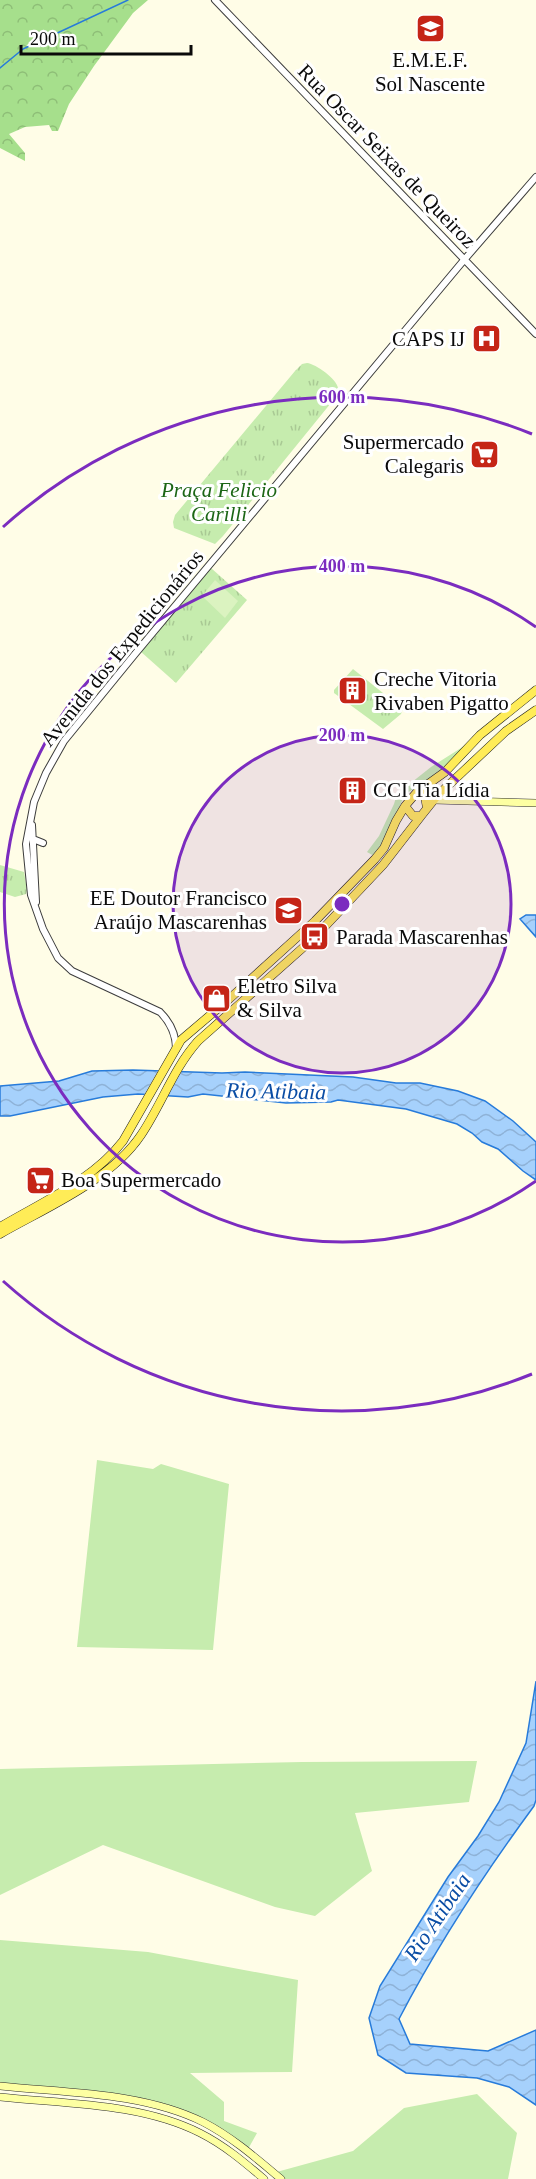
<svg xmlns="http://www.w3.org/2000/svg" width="536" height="2179" viewBox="0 0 536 2179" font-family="'Times New Roman',serif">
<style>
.grass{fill:#c6ecae}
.forest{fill:url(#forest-crowns)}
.park{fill:url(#park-tufts)}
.pitch{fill:#dbf3c0}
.water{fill:url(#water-waves);stroke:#277bda;stroke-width:1.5}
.pier{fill:#fffde7}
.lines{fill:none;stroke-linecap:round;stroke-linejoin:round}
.stream{stroke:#277bda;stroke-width:1.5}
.tertiary-casing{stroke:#3d3d3d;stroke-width:8}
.secondary-casing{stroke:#2c2c2c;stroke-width:8}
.primary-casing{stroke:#1b1b1b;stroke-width:9}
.tertiary{stroke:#fff;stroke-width:6}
.secondary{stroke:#fdffa2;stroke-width:7}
.primary{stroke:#ffec57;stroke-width:8}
.ring{fill:none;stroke:#7b2cbf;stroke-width:3}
.labels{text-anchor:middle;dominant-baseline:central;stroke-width:6;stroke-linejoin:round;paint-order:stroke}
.poi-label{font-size:21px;fill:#0a0a0a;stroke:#fff;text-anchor:start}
.street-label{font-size:21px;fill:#0a0a0a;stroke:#fff}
.park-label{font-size:21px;font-style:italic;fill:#1c6616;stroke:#fff}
.water-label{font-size:22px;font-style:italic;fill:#0a4da5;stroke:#fff}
.centre{fill:#7b2cbf;stroke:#fff;stroke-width:3}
.ring-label{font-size:18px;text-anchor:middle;font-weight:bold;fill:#7b2cbf;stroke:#fff;stroke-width:6;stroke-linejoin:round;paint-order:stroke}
</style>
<defs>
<pattern id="forest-crowns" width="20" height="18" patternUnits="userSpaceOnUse" patternTransform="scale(1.5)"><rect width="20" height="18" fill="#a6df8c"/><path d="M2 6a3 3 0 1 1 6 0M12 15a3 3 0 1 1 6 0" fill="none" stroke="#8ebe77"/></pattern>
<pattern id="park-tufts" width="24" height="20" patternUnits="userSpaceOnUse" patternTransform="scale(1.5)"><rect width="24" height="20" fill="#c6ecae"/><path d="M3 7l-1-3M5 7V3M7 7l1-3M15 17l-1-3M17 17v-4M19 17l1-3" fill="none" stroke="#a9c994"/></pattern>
<pattern id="water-waves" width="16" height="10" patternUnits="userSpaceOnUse" patternTransform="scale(1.5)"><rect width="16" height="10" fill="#a6d1fc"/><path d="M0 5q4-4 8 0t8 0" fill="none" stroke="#8eb2d7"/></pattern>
</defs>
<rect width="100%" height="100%" fill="#fffde7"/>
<path class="grass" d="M 491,729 L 436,776 L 405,794 L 382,847 L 374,856 L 367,852 L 379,836 L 394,804 L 397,794 L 431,767 Z
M 97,1460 L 153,1469 L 161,1464 L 229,1484 L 213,1650 L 77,1647 Z
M 477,1761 L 469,1802 L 355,1813 L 372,1871 L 315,1916 L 275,1907 L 103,1845 L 0,1895 L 0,1769 L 302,1762 Z
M 0,1940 L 148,1952 L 298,1980 L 292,2072 L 190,2073 L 224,2102 L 224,2121 L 257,2133 L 247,2151 L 190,2117 L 135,2100 L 0,2083 Z
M 477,2094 L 517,2133 L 508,2179 L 282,2179 L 273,2173 L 353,2151 L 404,2108 Z"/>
<path class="forest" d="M 0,0 L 148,0 L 133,13 L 94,66 L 69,104 L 58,131 L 52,131 L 49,125 L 25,127 L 9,134 L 25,153 L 25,161 L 0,148 Z"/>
<path class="park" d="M 307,363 C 316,364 337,379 338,388 C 339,391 337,395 335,398 L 223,536 L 215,544 L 174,528 L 173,522 L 175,515 L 295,371 L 302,364 Z
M 211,568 L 247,600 L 176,683 L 140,651 Z
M 353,669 L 403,709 L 401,714 L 383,729 L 334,693 L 334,690 Z
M 0,865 L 24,872 L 27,890 L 26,894 L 15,897 L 0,892 Z"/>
<path class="pitch" d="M 215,580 L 238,601 L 225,618 L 202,596 Z"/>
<path class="water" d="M 526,915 L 536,915 L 536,937 L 520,919 Z
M 133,1070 L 222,1073 L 245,1072 L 353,1077 L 396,1083 L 420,1083 L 458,1091 L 485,1101 L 513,1121 L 536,1142 L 536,1180 L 523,1171 L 498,1149 L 482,1142 L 472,1133 L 457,1124 L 406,1109 L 338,1100 L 331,1102 L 286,1103 L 203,1094 L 188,1097 L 138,1094 L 103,1097 L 10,1116 L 0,1116 L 0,1086 L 59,1081 L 92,1071 Z
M 536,1681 L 536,1800 L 534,1806 C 484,1874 438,1944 399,2019 L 410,2044 L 488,2051 L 536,2030 L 536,2105 L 509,2087 L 477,2078 L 406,2073 L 378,2055 L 369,2018 L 380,1986 L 448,1877 L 478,1836 L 499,1802 L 526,1743 Z"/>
<path class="pier" d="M 159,1069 L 183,1069 L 166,1099 L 143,1097 Z"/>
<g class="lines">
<path class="stream" d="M 0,68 L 23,49 L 128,0"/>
<defs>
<path id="tertiary" d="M 215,0 L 536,334
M 32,825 L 36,902
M 33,839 L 43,843
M 176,1049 C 176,1034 171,1023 160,1012 L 72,971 L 58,958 L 43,929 L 31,895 L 26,844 L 34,802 L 46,773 L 64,741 L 135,654 L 464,260 L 536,177"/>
<path id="secondary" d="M 434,800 L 536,803
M 0,2086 C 66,2093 142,2092 203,2122 C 232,2137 256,2158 281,2179
M 0,2097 C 65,2104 141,2103 200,2133 C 224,2145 244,2162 264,2179"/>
<path id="primary" d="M 417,792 L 445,772 L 480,735 L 536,690
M 427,808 L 425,797 L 417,792 L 405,806 L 413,816 L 421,816 L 437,796 L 506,731 L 536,710
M 0,1227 C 42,1202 93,1180 123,1141 L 181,1040 L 228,1000 L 315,921 L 375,859 L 384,848 L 396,821 L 405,806
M 0,1234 C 47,1207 110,1181 141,1135 C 162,1104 173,1069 198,1041 L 315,937 L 383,865 L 421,816"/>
</defs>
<use href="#tertiary" class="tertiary-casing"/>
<use href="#secondary" class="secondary-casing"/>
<use href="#primary" class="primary-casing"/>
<use href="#tertiary" class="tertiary"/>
<use href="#secondary" class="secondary"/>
<use href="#primary" class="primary"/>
</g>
<circle cx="342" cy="904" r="169" fill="#7b2cbf" fill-opacity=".12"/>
<g class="ring">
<circle cx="342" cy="904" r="169"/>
<path d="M536 1181A338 338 0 1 1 536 627"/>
<path d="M532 1374A507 507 0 0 1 3 1281M3 527A507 507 0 0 1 532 434"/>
</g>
<defs>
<symbol id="school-square" viewBox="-11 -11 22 22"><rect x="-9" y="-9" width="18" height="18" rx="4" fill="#c52517" stroke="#fff"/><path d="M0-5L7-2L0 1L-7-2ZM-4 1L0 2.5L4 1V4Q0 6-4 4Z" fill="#fff"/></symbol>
<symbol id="hospital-square" viewBox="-11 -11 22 22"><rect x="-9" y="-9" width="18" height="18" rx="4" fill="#c52517" stroke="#fff"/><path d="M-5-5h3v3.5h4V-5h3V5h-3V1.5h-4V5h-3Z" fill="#fff"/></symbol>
<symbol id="supermarket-square" viewBox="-11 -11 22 22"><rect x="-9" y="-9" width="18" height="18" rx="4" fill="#c52517" stroke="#fff"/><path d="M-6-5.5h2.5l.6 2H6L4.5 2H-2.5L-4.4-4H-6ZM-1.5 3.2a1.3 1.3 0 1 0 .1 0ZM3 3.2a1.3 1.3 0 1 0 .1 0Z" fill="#fff"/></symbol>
<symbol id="building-square" viewBox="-11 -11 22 22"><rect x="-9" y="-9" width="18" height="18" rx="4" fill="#c52517" stroke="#fff"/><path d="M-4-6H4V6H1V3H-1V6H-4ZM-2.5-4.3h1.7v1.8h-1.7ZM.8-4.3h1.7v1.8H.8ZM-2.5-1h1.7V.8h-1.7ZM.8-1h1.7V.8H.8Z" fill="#fff"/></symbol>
<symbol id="bus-square" viewBox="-11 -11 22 22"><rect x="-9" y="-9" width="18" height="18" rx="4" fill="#c52517" stroke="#fff"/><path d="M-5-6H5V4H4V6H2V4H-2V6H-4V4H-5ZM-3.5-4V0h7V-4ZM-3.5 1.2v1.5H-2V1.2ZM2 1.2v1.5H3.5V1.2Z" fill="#fff"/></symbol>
<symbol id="shop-square" viewBox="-11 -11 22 22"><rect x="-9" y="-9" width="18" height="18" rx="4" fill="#c52517" stroke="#fff"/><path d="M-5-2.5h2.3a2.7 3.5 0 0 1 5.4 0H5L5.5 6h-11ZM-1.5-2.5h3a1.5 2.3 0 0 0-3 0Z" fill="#fff"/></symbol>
</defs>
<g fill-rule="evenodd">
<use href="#school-square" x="414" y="12" width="33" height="33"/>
<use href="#hospital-square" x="470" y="322" width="33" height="33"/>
<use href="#supermarket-square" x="468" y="438" width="33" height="33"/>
<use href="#building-square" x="336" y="674" width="33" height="33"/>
<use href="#building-square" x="336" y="774" width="33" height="33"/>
<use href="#school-square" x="272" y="894" width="33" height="33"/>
<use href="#bus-square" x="298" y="920" width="33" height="33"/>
<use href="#shop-square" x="200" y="982" width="33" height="33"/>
<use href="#supermarket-square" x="24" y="1164" width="33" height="33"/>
</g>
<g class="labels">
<g class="poi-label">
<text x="430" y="60" text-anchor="middle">E.M.E.F.<tspan x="430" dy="24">Sol Nascente</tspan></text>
<text x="465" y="339" text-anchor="end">CAPS IJ</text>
<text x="464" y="442" text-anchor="end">Supermercado<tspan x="464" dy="24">Calegaris</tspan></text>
<text x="374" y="679">Creche Vitoria<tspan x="374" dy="24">Rivaben Pigatto</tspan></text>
<text x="373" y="790">CCI Tia Lídia</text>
<text x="267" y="898" text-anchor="end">EE Doutor Francisco<tspan x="267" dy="24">Araújo Mascarenhas</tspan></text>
<text x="336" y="937">Parada Mascarenhas</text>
<text x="237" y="986">Eletro Silva<tspan x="237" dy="24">&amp; Silva</tspan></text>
<text x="61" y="1180">Boa Supermercado</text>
</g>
<g class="street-label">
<text transform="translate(387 156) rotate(46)">Rua Oscar Seixas de Queiroz</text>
<text transform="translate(122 648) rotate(-51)">Avenida dos Expedicionários</text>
</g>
<g class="park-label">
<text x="219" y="490">Praça Felicio<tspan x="219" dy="24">Carilli</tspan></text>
</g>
<g class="water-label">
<text transform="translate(276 1091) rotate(1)">Rio Atibaia</text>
<text transform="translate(437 1917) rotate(-56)">Rio Atibaia</text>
</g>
</g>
<circle cx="342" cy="904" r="9" class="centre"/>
<g class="ring-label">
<text x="342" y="403">600 m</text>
<text x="342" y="572">400 m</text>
<text x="342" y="741">200 m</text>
</g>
<path d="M21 45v9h170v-9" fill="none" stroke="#0a0a0a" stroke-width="3"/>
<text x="30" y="45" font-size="18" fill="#0a0a0a" stroke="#ffffff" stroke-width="4.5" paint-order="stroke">200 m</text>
</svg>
